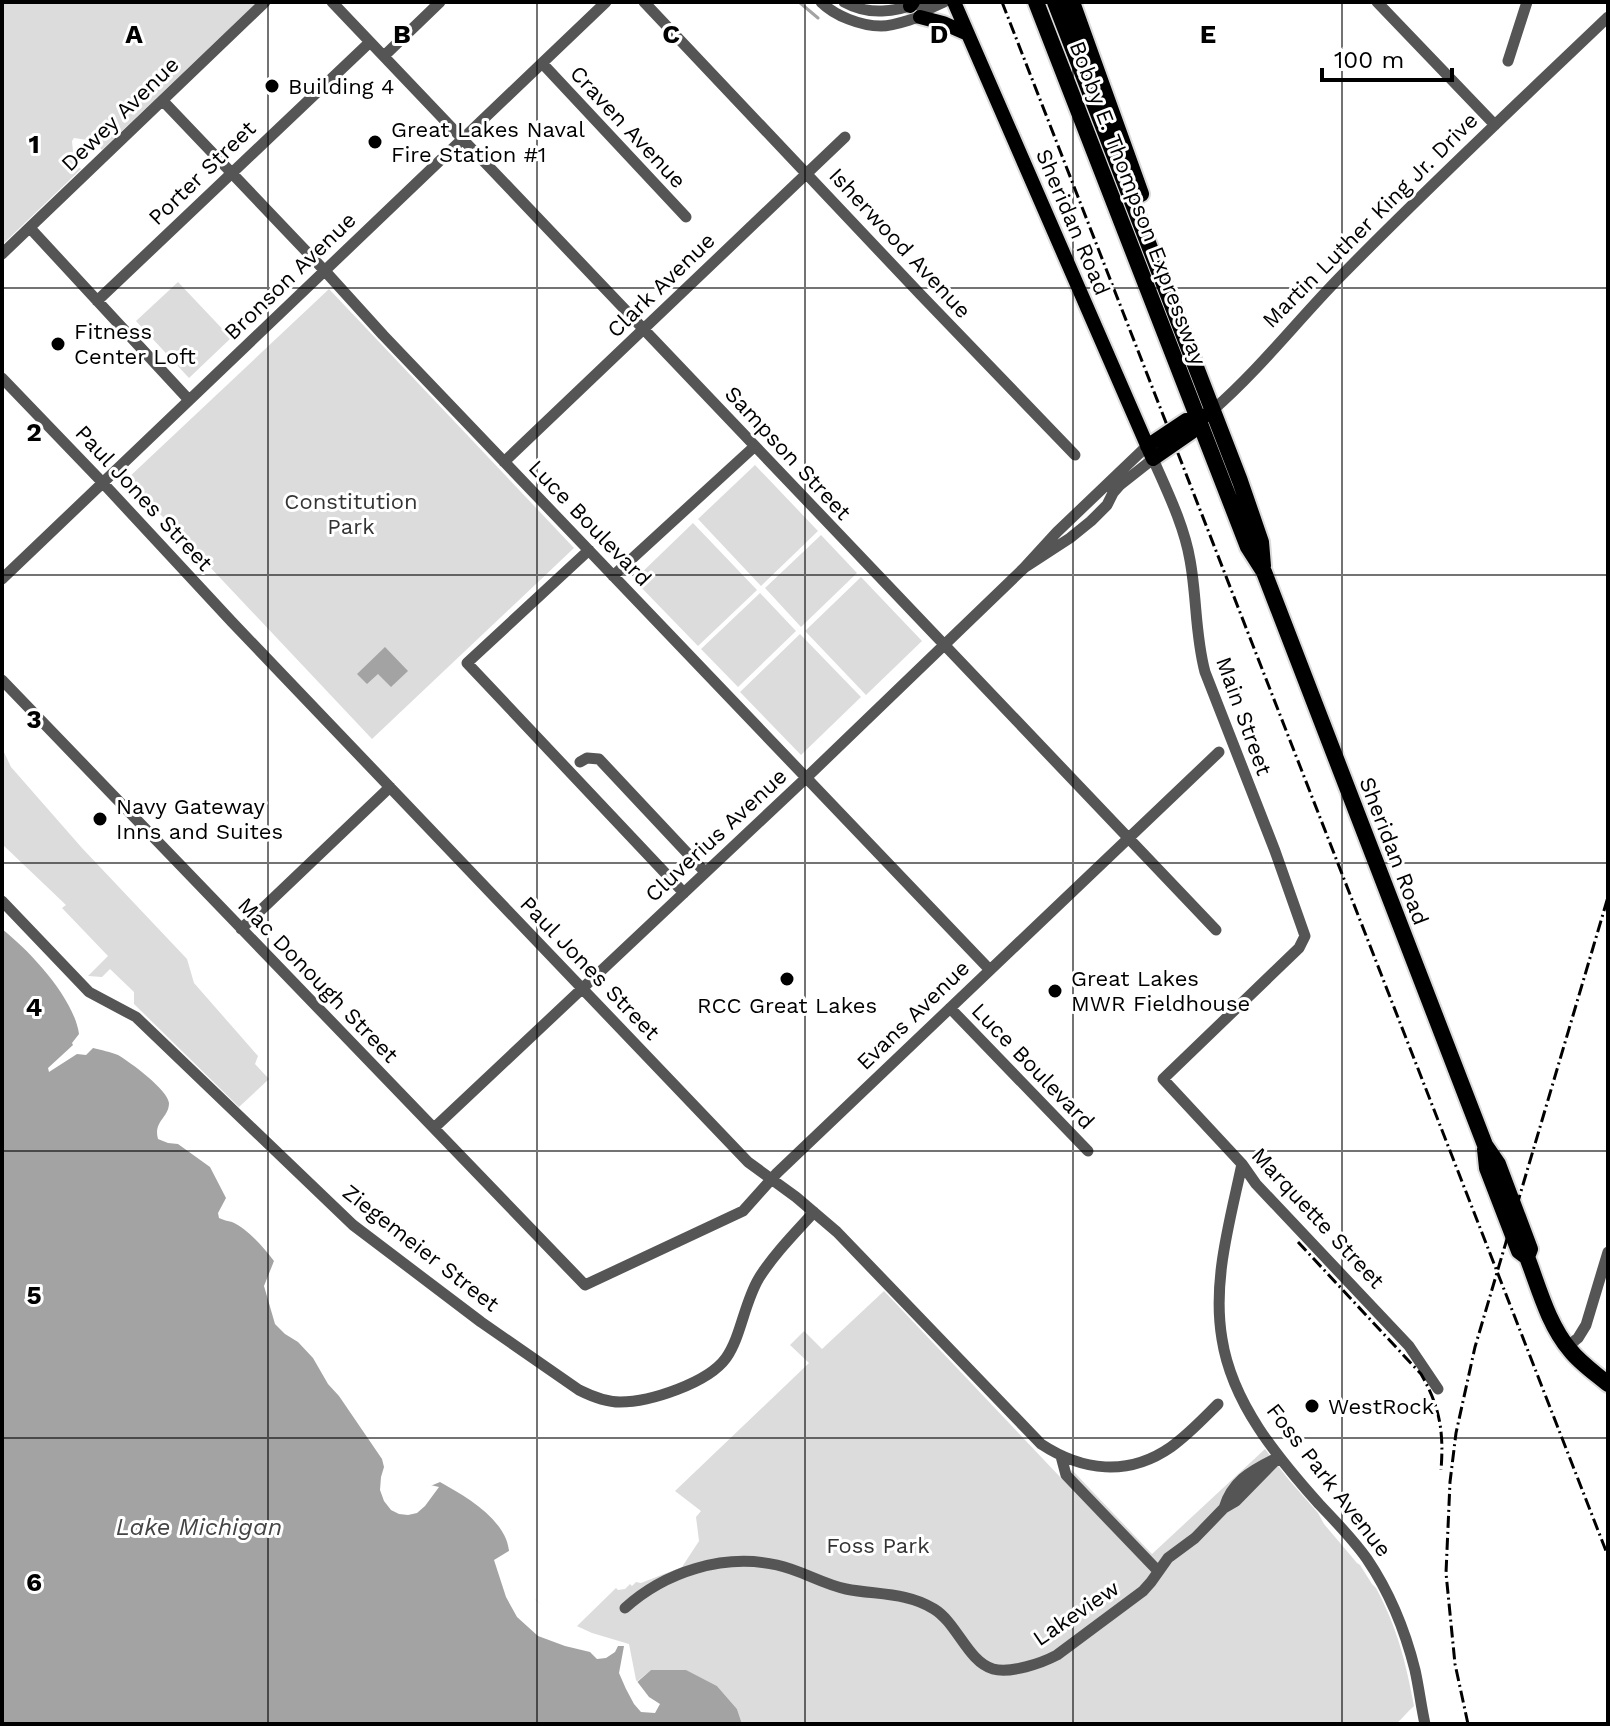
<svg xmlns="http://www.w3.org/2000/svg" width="1610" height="1726" viewBox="0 0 1610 1726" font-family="'Work Sans',sans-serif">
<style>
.green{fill:#dcdcdc}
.water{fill:#a3a3a3}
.pier{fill:#fff}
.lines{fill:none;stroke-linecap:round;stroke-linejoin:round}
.stream{stroke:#a3a3a3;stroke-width:3}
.major-casing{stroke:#dbdbdb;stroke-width:18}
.highway-casing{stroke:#dbdbdb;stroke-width:20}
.minor{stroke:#555;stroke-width:11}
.major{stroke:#000;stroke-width:14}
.highway{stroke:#000;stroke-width:16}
.rail{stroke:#000;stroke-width:3;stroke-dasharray:12 4 2 4;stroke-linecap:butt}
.grid{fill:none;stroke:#000;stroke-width:2;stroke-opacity:0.55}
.poi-dot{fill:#000;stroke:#fff;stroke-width:3}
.labels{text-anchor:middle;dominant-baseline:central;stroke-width:6;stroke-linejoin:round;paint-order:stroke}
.poi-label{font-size:22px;fill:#000;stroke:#fff;text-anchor:start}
.street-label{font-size:22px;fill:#000;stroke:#fff}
.park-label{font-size:22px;fill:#333;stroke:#fff}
.water-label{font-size:24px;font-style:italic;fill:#444;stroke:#fff}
.grid-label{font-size:26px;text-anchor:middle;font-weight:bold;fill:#000;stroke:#fff;stroke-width:6;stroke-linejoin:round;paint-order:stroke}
</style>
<rect width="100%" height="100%" fill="#fff"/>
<path class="green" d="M 2,2 L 257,2 L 102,150 L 94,141 L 74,138 L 72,141 L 74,162 L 81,169 L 2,245 Z
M 178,282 L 231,338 L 189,378 L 136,321 Z
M 329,289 L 574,548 L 372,739 L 127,479 Z
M 755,465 L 818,531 L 761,586 L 698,519 Z
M 693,523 L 757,590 L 698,646 L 634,580 Z
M 821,535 L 857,573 L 801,627 L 765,588 Z
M 861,577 L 922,641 L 866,695 L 805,631 Z
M 760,593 L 796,631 L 738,687 L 701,649 Z
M 800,634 L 861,697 L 801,755 L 740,692 Z
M 2,748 L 11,767 L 82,848 L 187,959 L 194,983 L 258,1056 L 255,1064 L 269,1079 L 239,1107 L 134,1004 L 134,992 L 110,969 L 102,977 L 88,976 L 108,956 L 62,908 L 66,905 L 2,844 Z
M 884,1291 L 1062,1479 L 1072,1470 L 1152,1554 L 1265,1449 L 1289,1480 L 1318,1513 L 1324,1524 L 1357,1563 L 1360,1565 L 1372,1584 L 1376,1588 C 1397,1627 1406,1663 1414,1706 C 1407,1712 1403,1718 1396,1724 L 742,1724 L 737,1709 L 717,1686 L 685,1670 L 651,1670 L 634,1684 L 574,1629 L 616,1588 L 618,1590 L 625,1589 L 630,1584 L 632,1586 L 636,1582 L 641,1583 L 682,1567 L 699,1541 L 696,1517 L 701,1511 L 675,1491 L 809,1363 L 790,1345 L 804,1331 L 822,1349 Z"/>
<path class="water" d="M 385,647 L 408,671 L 391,687 L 378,674 L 367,684 L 357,674 Z
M 2,929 C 30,951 74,998 79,1034 L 72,1043 L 73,1045 L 48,1068 L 49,1072 L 77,1054 L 86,1055 L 93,1048 C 101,1050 111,1052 118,1055 C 130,1062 168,1090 169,1103 C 169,1118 153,1121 158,1139 L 168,1143 L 178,1144 L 210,1167 L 226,1198 L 218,1213 L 219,1218 C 223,1220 228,1221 232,1222 C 248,1229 264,1248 274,1261 L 271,1285 L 277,1316 L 313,1352 L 397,1473 L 421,1490 L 440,1482 C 463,1495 495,1513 506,1539 C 510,1548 511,1571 514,1582 L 566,1625 L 616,1645 L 626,1646 L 635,1684 L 651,1670 L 686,1670 L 717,1686 L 737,1709 L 742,1724 L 2,1724 Z"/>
<path class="pier" d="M 273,1252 L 278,1260 L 275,1285 L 277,1302 L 281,1314 L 317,1350 L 324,1363 L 379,1437 L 400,1470 L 407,1478 L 422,1485 L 426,1484 L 439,1487 L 425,1506 L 417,1513 L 408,1515 L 399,1514 L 391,1510 L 384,1501 L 380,1490 L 381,1477 L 384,1467 L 382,1459 L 339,1396 L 328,1384 L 313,1358 L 298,1342 L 285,1334 L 275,1324 L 264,1286 L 274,1261 Z
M 512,1549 L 517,1580 L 537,1601 L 568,1622 L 592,1633 L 629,1644 L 636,1680 L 649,1697 L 660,1704 L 655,1713 L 641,1712 L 634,1704 L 626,1689 L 619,1673 L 624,1646 L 618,1646 L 615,1652 L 606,1658 L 597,1659 L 590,1652 L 565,1646 L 538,1636 L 517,1617 L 506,1597 L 494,1560 Z"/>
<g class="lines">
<path class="stream" d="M 799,2 L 818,18"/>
<defs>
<path id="major" d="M 954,2 L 1153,459 L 1192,432 L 1199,421 L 1206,415
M 910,6 L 913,2
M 920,17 L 943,23 L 968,34
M 1147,446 L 1186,420 L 1199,421"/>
<path id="highway" d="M 1036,2 L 1248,547 L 1264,572 L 1485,1145 L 1498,1164 L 1530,1249 L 1527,1257 C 1539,1288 1548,1324 1570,1350 C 1580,1363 1595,1373 1608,1384
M 1055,2 L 1240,481 L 1261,542 L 1263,566
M 1072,2 L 1141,194
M 1485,1149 L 1487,1168 L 1519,1251 L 1527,1257"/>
</defs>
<use href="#major" class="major-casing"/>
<use href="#highway" class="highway-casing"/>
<path class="minor" d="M 332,2 L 1216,930
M 644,2 L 920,294 L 1075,455
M 821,2 C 835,16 861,26 881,26 C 894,26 908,20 920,17 L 922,12 L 944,2
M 844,2 C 869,16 895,12 921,2
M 1377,2 L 1495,125
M 384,56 L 440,2
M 1508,61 L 1527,2
M 542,63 L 686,217
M 163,101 L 325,271 L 383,335 L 990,970
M 30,228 L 189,400
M 2,254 L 265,2
M 97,301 L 370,42
M 2,378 L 103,483 L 232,622 L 748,1162 L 796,1197 L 837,1232 L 1041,1444 C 1082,1471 1128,1477 1171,1447 C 1188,1435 1203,1419 1218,1404
M 1213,410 C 1259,370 1297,321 1340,277 C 1427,188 1518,103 1608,17
M 504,462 L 845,137
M 589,550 L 467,663 L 684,893
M 1024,568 L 1070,538 L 1091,521 L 1107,505 L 1113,493 L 1120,485 L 1153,459 C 1167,491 1184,525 1190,560 C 1197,598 1195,635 1205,672 L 1275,851 L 1305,936 L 1299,948 L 1163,1079 L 1242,1164 L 1256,1184 L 1409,1346 L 1438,1389
M 613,576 L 755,446
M 2,579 L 606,2
M 2,680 L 585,1285 L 743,1211 L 777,1173 L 1219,752
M 580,762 L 587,758 L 599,759 L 705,872
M 2,901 L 89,992 L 136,1017 L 353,1225 L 481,1322 L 579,1390 C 591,1396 606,1402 620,1402 C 650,1402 708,1383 726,1358 C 741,1337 744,1303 759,1278 C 774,1254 795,1233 814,1212
M 241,929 L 390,787
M 950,1008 L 1088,1151
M 434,1128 L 806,778 L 1024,568 L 1057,532 L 1147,446
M 1242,1164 C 1230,1221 1212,1281 1222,1339 C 1232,1403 1277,1457 1319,1504 C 1336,1522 1353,1539 1367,1559 C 1390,1593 1405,1630 1415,1670 C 1419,1688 1421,1706 1425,1724
M 1567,1347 L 1578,1338 L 1586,1325 L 1608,1252
M 1061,1456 L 1066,1475 L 1158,1571
M 1224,1508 C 1232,1482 1249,1472 1273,1460
M 625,1608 C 665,1572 723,1553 777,1565 C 801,1570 822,1584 846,1589 C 876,1595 907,1592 934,1609 C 957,1623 968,1662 993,1669 C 1010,1674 1042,1663 1057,1655 L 1143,1591 L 1151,1582 L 1168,1558 L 1195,1538 L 1224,1508 L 1236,1501 L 1279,1457"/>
<use href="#major" class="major"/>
<use href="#highway" class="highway"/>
<path class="rail" d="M 1002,2 L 1608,1556
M 1298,1242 L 1421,1374 C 1440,1407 1444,1432 1441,1470
M 1468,1724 L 1455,1664 L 1446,1573 L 1450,1482 L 1456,1433 L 1475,1347 L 1608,897"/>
</g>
<path class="grid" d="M 268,2 L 268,1724M 537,2 L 537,1724M 805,2 L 805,1724M 1073,2 L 1073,1724M 1342,2 L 1342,1724M 2,288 L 1608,288M 2,575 L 1608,575M 2,863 L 1608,863M 2,1151 L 1608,1151M 2,1438 L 1608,1438"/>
<g class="poi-dot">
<circle cx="272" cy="86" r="8"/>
<circle cx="375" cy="142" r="8"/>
<circle cx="58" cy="344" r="8"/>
<circle cx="100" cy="819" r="8"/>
<circle cx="787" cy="979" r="8"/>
<circle cx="1055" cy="991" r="8"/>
<circle cx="1312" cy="1406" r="8"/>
</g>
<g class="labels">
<g class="poi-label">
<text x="288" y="86">Building 4</text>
<text x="391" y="129">Great Lakes Naval<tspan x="391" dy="25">Fire Station #1</tspan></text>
<text x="74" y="331">Fitness<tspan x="74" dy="25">Center Loft</tspan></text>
<text x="116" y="806">Navy Gateway<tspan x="116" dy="25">Inns and Suites</tspan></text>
<text x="1071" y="978">Great Lakes<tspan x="1071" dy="25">MWR Fieldhouse</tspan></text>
<text x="787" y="1005" text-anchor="middle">RCC Great Lakes</text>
<text x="1328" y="1406">WestRock</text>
</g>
<g class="street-label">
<text transform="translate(120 114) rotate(-44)">Dewey Avenue</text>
<text transform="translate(628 127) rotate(47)">Craven Avenue</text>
<text transform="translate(202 173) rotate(-44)">Porter Street</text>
<text transform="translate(1138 203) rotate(69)">Bobby E. Thompson Expressway</text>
<text transform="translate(1370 220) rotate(-45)">Martin Luther King Jr. Drive</text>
<text transform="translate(1073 222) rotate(67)">Sheridan Road</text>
<text transform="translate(900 243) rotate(47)">Isherwood Avenue</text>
<text transform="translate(290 276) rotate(-44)">Bronson Avenue</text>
<text transform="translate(661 285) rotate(-44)">Clark Avenue</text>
<text transform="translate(788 453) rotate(47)">Sampson Street</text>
<text transform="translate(144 498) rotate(47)">Paul Jones Street</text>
<text transform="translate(590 523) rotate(46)">Luce Boulevard</text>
<text transform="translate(1244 716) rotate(70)">Main Street</text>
<text transform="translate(716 835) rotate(-43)">Cluverius Avenue</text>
<text transform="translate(1394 851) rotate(69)">Sheridan Road</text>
<text transform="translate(590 968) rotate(46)">Paul Jones Street</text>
<text transform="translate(318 980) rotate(46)">Mac Donough Street</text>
<text transform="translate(913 1015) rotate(-44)">Evans Avenue</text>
<text transform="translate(1033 1066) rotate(46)">Luce Boulevard</text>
<text transform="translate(1318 1218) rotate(47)">Marquette Street</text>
<text transform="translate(421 1248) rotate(38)">Ziegemeier Street</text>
<text transform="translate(1329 1480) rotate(52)">Foss Park Avenue</text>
<text transform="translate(1076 1613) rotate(-34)">Lakeview</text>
</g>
<g class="park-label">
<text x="351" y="501">Constitution<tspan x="351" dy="25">Park</tspan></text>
<text x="878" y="1545">Foss Park</text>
</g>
<g class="water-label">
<text x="199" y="1527">Lake Michigan</text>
</g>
</g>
<g class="grid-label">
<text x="134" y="43">A</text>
<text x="402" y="43">B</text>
<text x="671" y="43">C</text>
<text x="939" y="43">D</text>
<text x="1208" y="43">E</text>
<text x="34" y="153">1</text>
<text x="34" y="441">2</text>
<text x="34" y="728">3</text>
<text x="34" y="1016">4</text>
<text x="34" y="1304">5</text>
<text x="34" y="1591">6</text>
</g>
<rect width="1610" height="1726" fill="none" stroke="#000000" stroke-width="8"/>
<path d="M1322 68v12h130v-12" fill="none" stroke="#000000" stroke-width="4"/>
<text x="1334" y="68" font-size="24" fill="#000000" stroke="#ffffff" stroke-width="6" paint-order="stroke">100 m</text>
</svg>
